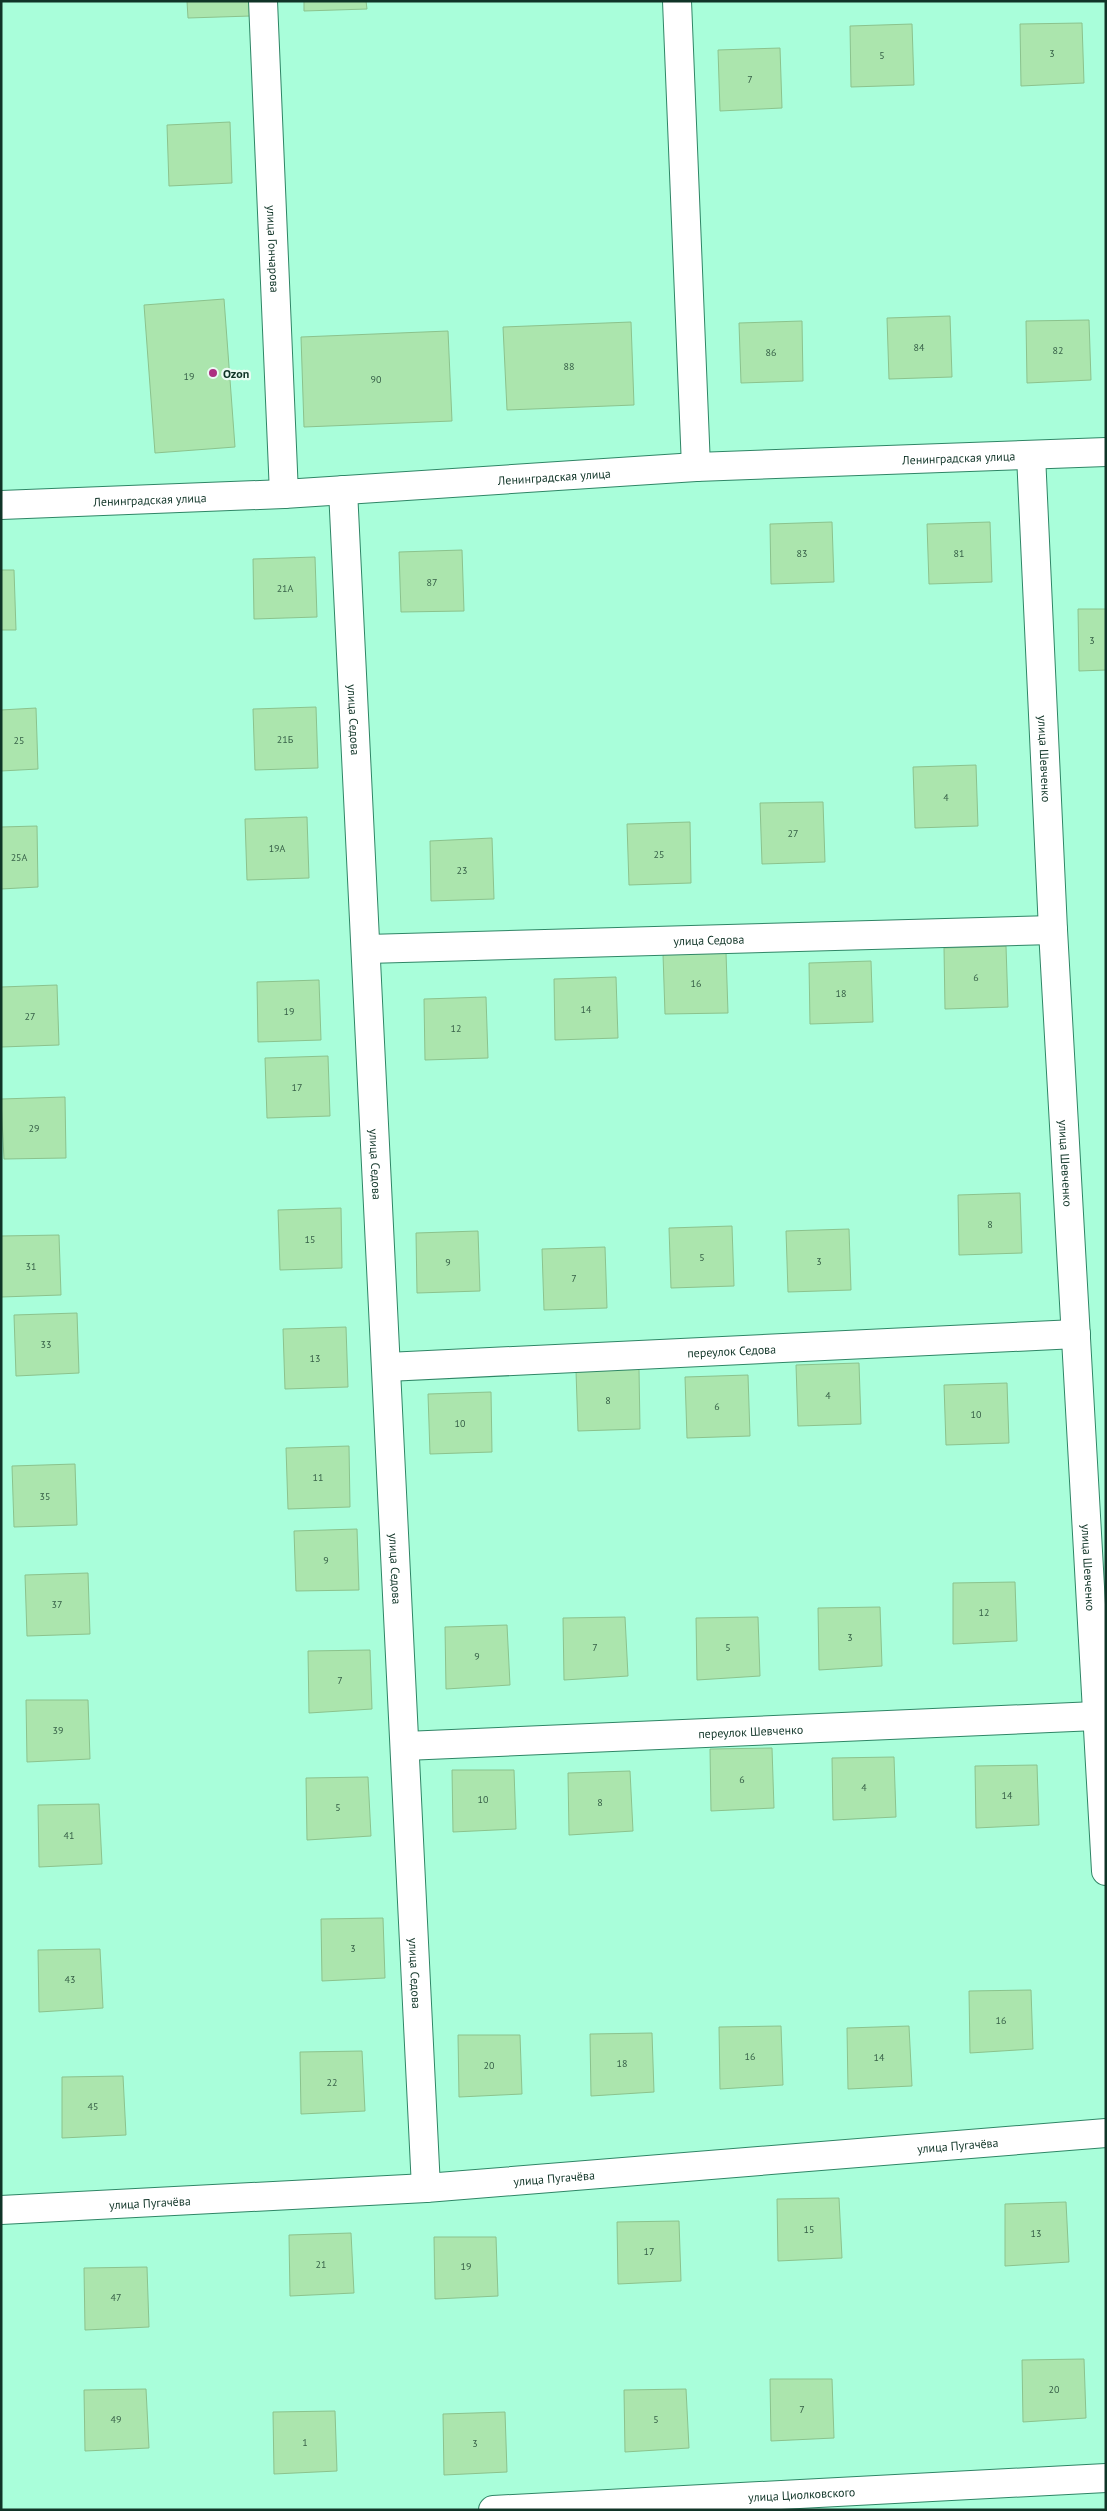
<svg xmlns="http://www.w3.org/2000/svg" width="1107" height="2511" viewBox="0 0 1107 2511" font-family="'PT Sans',sans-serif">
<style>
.building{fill:#abe5ad;stroke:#8bc38d}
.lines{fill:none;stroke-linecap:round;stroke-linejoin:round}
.street-casing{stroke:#2f8666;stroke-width:30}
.street{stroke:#fff;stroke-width:28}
.poi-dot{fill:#ac2f80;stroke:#ebfbf3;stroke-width:2}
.labels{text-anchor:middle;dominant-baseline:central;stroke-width:4.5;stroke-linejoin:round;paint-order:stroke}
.number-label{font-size:10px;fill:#376048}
.street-label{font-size:12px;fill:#103427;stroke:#ebfbf3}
.poi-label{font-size:12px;font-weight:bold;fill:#103427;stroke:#ebfbf3;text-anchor:start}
</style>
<rect width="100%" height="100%" fill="#a9feda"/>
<path class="building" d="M 187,1 L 250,1 L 251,16 L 188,18 Z
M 304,1 L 366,1 L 367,9 L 304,11 Z
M 1082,23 L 1084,83 L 1021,86 L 1020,24 Z
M 912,24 L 914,85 L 851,87 L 850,26 Z
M 780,48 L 782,108 L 720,111 L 718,50 Z
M 230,122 L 232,183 L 169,186 L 167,125 Z
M 224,299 L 235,447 L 155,453 L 144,305 Z
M 950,316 L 952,377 L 889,379 L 887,318 Z
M 1089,320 L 1091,380 L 1027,383 L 1026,321 Z
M 802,321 L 803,381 L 741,383 L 739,323 Z
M 631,322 L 634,405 L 507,410 L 503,327 Z
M 448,331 L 452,421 L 304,427 L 301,337 Z
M 832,522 L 834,582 L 771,584 L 770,524 Z
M 990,522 L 992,582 L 929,584 L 927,524 Z
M 462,550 L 464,611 L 401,612 L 399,552 Z
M 315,557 L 317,617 L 254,619 L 253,559 Z
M 1,570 L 14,570 L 16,630 L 1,630 Z
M 1078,609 L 1106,609 L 1106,670 L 1079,671 Z
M 316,707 L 318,768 L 255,770 L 253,709 Z
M 36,708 L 38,769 L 1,771 L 1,710 Z
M 976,765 L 978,826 L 915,828 L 913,767 Z
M 823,802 L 825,862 L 762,864 L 760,803 Z
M 307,817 L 309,878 L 247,880 L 245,819 Z
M 690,822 L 691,883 L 629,885 L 627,824 Z
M 37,826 L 38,887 L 1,889 L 1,827 Z
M 492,838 L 494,899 L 431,901 L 430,841 Z
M 1006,946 L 1008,1007 L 945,1009 L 944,948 Z
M 726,952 L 728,1013 L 665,1014 L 663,954 Z
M 871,961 L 873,1022 L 810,1024 L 809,963 Z
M 616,977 L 618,1038 L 555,1040 L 554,979 Z
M 319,980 L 321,1040 L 258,1042 L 257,982 Z
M 57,985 L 59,1045 L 1,1047 L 1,987 Z
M 486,997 L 488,1058 L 425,1060 L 424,999 Z
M 328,1056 L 330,1116 L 267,1118 L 265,1058 Z
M 65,1097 L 66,1158 L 4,1159 L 1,1099 Z
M 1020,1193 L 1022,1253 L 959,1255 L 958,1195 Z
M 341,1208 L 342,1268 L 280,1270 L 278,1210 Z
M 732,1226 L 734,1286 L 671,1288 L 669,1228 Z
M 849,1229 L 851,1290 L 788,1292 L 786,1231 Z
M 478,1231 L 480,1291 L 417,1293 L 416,1233 Z
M 59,1235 L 61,1295 L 1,1297 L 1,1236 Z
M 605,1247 L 607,1308 L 544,1310 L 542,1249 Z
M 77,1313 L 79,1373 L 16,1376 L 14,1315 Z
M 346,1327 L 348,1387 L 285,1389 L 283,1329 Z
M 859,1363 L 861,1424 L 798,1426 L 796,1365 Z
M 639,1369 L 640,1429 L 578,1431 L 576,1371 Z
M 748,1375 L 750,1436 L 687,1438 L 685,1377 Z
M 1007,1383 L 1009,1443 L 946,1445 L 944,1385 Z
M 491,1392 L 492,1452 L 430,1454 L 428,1394 Z
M 349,1446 L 350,1507 L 288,1509 L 286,1448 Z
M 75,1464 L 77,1525 L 14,1527 L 12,1466 Z
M 357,1529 L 359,1590 L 296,1591 L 294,1531 Z
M 88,1573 L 90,1634 L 27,1636 L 25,1575 Z
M 1015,1582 L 1017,1641 L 953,1644 L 953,1583 Z
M 880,1607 L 882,1666 L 819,1670 L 818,1608 Z
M 625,1617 L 628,1676 L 564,1680 L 563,1618 Z
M 758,1617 L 760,1676 L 697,1680 L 696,1618 Z
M 507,1625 L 510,1685 L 446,1689 L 445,1627 Z
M 370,1650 L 372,1709 L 309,1713 L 308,1651 Z
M 26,1700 L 88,1700 L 90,1759 L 27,1762 Z
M 772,1748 L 774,1808 L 711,1811 L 710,1749 Z
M 894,1757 L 896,1817 L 833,1820 L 832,1758 Z
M 1037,1765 L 1039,1825 L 976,1828 L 975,1766 Z
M 452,1770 L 514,1770 L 516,1829 L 453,1832 Z
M 630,1771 L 633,1831 L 569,1835 L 568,1773 Z
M 368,1777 L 371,1836 L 307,1840 L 306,1778 Z
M 99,1804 L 102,1864 L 39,1867 L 38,1805 Z
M 383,1918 L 385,1978 L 322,1981 L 321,1919 Z
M 100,1949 L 103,2008 L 39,2012 L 38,1950 Z
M 1031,1990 L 1033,2049 L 970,2053 L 969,1991 Z
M 781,2026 L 783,2085 L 720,2089 L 719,2027 Z
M 909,2026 L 912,2086 L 848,2089 L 847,2028 Z
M 652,2033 L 654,2092 L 591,2096 L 590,2034 Z
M 458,2035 L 520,2035 L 522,2094 L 459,2097 Z
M 362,2051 L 365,2111 L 301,2114 L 300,2052 Z
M 123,2076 L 126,2135 L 62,2138 L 62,2077 Z
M 839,2198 L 842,2258 L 778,2261 L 777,2199 Z
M 1066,2202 L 1069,2262 L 1005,2266 L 1005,2204 Z
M 679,2221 L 681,2281 L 618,2284 L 617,2222 Z
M 351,2233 L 354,2293 L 290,2296 L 289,2235 Z
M 434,2237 L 496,2237 L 498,2296 L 435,2299 Z
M 147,2267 L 149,2327 L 85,2330 L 84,2268 Z
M 1084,2359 L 1086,2418 L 1023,2422 L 1022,2360 Z
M 770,2379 L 832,2379 L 834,2438 L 771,2441 Z
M 146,2389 L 149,2448 L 85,2451 L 84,2390 Z
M 686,2389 L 689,2448 L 625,2452 L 624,2390 Z
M 335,2411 L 337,2471 L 274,2474 L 273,2412 Z
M 505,2412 L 507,2472 L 444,2475 L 443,2414 Z"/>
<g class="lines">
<defs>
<g id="street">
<path id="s1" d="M 263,1 L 284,494"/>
<path d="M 677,1 L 696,467"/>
<path id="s2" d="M 1031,455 L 1053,930 L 1106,1871"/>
<path id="s3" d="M 343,490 L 426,2188"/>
<path id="s4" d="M 1,505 L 284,494 L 696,467 L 1106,452"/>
<path id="s5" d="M 367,949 L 1053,930"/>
<path id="s6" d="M 387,1367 L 1076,1334"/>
<path id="s7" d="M 405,1746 L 1096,1716"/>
<path id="s8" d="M 1,2210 L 426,2188 L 1106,2133"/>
<path id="s9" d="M 493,2510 L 1106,2478"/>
</g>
</defs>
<use href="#street" class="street-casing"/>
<use href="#street" class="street"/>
</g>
<circle class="poi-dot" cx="213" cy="373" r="5"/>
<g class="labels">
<g class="number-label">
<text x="1052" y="53">3</text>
<text x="882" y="55">5</text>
<text x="750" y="79">7</text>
<text x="919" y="347">84</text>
<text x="1058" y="350">82</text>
<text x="771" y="352">86</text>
<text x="569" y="366">88</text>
<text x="189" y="376">19</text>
<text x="376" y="379">90</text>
<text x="802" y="553">83</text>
<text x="959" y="553">81</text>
<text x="432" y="582">87</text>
<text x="285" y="588">21А</text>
<text x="1092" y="640">3</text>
<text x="285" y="739">21Б</text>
<text x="19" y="740">25</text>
<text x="946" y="797">4</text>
<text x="793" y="833">27</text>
<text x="277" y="848">19А</text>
<text x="659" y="854">25</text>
<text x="19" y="857">25А</text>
<text x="462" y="870">23</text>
<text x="976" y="977">6</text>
<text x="696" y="983">16</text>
<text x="841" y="993">18</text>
<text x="586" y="1009">14</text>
<text x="289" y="1011">19</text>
<text x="30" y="1016">27</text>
<text x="456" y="1028">12</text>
<text x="297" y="1087">17</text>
<text x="34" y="1128">29</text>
<text x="990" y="1224">8</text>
<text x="310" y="1239">15</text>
<text x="702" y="1257">5</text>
<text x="819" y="1261">3</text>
<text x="448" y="1262">9</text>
<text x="31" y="1266">31</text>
<text x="574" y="1278">7</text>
<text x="46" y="1344">33</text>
<text x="315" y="1358">13</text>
<text x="828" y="1395">4</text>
<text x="608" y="1400">8</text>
<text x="717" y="1406">6</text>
<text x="976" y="1414">10</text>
<text x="460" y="1423">10</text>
<text x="318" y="1477">11</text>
<text x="45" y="1496">35</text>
<text x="326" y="1560">9</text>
<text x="57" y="1604">37</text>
<text x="984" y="1612">12</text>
<text x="850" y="1637">3</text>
<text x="595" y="1647">7</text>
<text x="728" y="1647">5</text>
<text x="477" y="1656">9</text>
<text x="340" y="1680">7</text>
<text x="58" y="1730">39</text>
<text x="742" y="1779">6</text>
<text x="864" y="1787">4</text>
<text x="1007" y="1795">14</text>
<text x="483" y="1799">10</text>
<text x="600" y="1802">8</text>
<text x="338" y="1807">5</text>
<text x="69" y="1835">41</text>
<text x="353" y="1948">3</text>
<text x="70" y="1979">43</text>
<text x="1001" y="2020">16</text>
<text x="750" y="2056">16</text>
<text x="879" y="2057">14</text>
<text x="622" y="2063">18</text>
<text x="489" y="2065">20</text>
<text x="332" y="2082">22</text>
<text x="93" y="2106">45</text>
<text x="809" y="2229">15</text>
<text x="1036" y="2233">13</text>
<text x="649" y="2251">17</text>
<text x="321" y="2264">21</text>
<text x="466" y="2266">19</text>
<text x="116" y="2297">47</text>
<text x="1054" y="2389">20</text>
<text x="802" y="2409">7</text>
<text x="116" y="2419">49</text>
<text x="656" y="2419">5</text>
<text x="305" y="2442">1</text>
<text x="475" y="2443">3</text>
</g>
<g class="street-label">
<text stroke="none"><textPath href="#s1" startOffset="248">улица Гончарова</textPath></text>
<text stroke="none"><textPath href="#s4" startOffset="959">Ленинградская улица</textPath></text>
<text stroke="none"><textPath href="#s4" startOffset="554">Ленинградская улица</textPath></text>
<text stroke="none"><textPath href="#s4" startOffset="149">Ленинградская улица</textPath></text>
<text stroke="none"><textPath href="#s3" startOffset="230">улица Седова</textPath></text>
<text stroke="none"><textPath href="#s2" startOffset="304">улица Шевченко</textPath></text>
<text stroke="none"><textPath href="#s5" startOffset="342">улица Седова</textPath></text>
<text stroke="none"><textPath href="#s2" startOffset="709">улица Шевченко</textPath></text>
<text stroke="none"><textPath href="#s3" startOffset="675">улица Седова</textPath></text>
<text stroke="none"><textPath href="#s6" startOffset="345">переулок Седова</textPath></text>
<text stroke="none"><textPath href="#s3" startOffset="1080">улица Седова</textPath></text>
<text stroke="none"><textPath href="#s2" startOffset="1114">улица Шевченко</textPath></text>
<text stroke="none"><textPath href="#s7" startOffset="346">переулок Шевченко</textPath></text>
<text stroke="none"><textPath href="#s3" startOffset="1485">улица Седова</textPath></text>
<text stroke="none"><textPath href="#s8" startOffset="959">улица Пугачёва</textPath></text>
<text stroke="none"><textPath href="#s8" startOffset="554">улица Пугачёва</textPath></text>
<text stroke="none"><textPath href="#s8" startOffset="149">улица Пугачёва</textPath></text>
<text stroke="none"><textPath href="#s9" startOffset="309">улица Циолковского</textPath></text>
</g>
<g class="poi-label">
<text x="223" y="373">Ozon</text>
</g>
</g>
<rect width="1107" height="2511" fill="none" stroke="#103427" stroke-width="5"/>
</svg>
